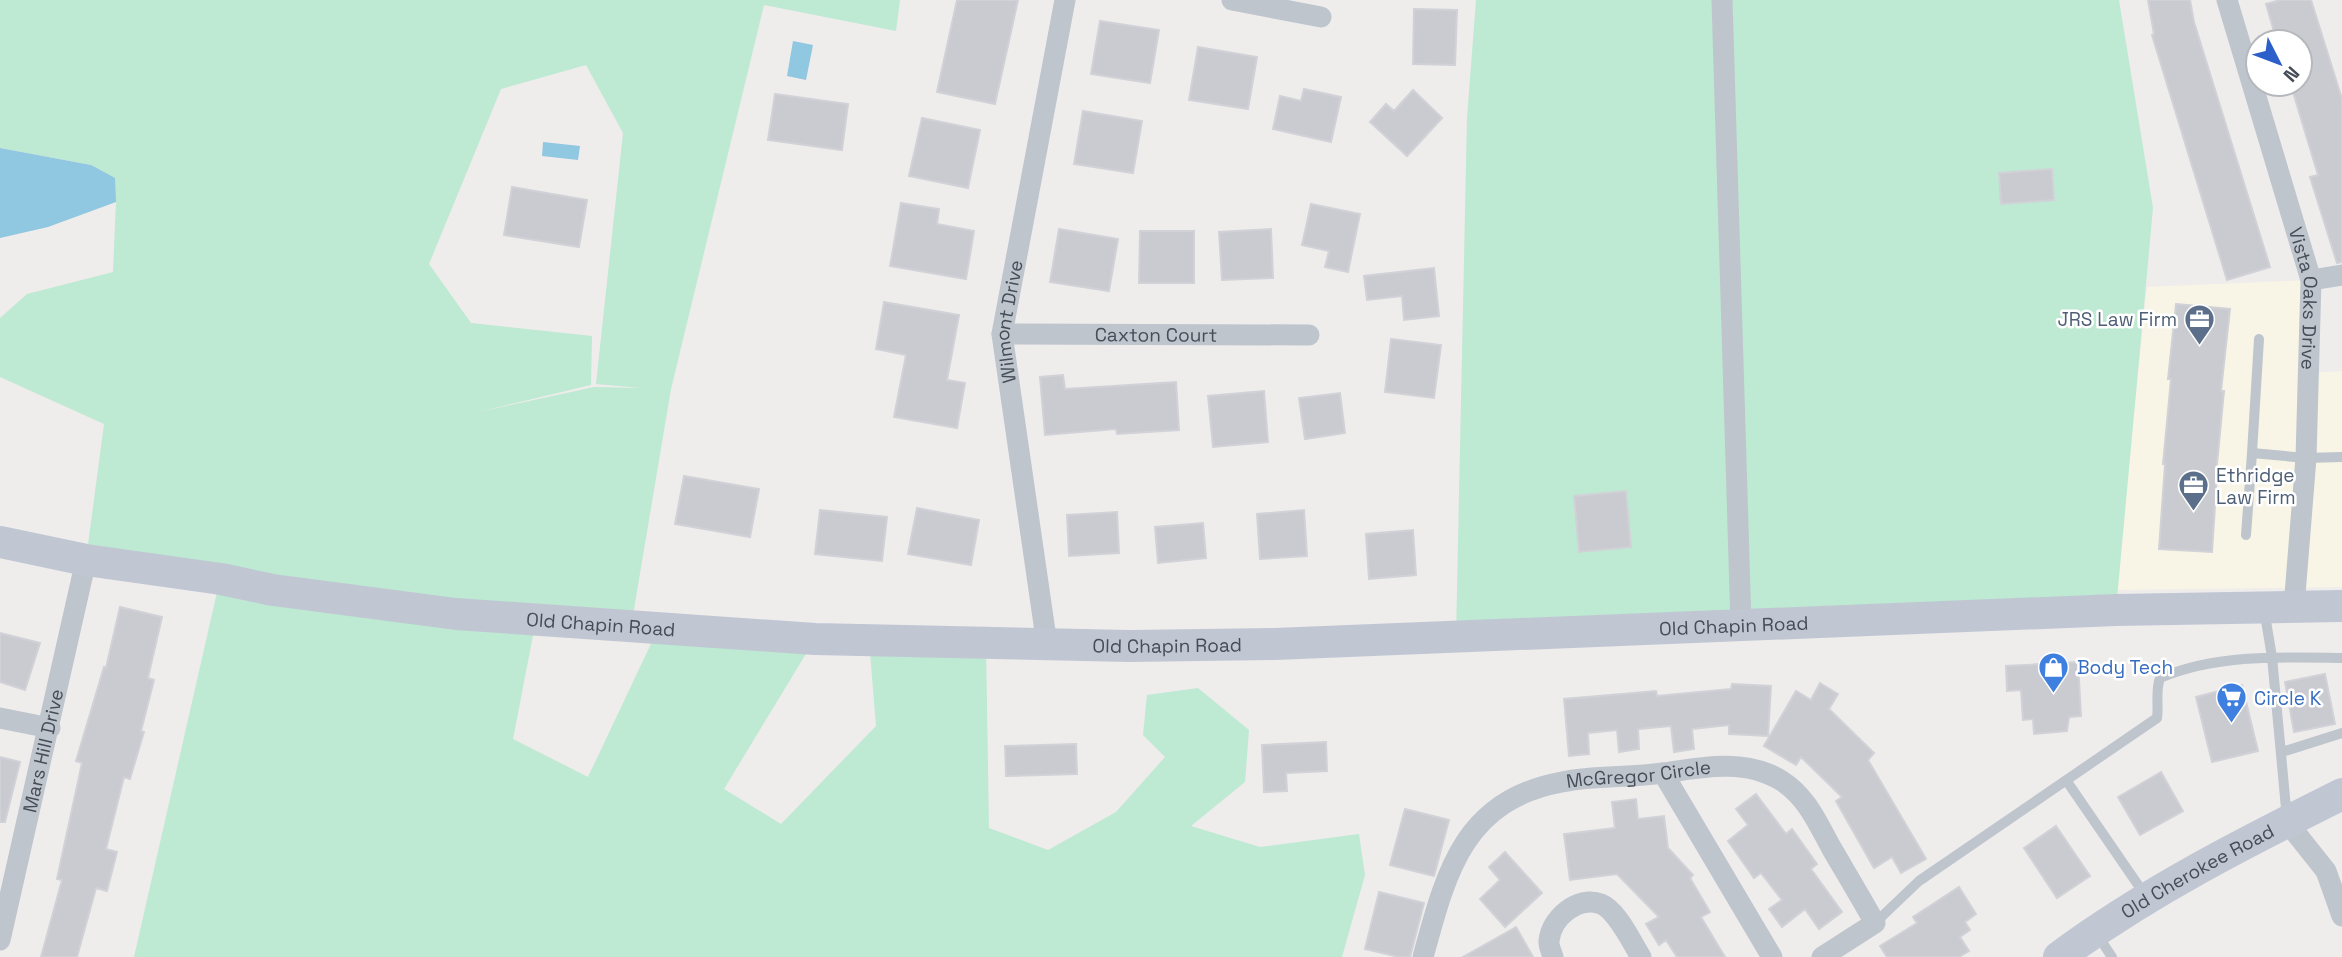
<svg xmlns="http://www.w3.org/2000/svg" width="2342" height="957" viewBox="0 0 2342 957" font-family="'Space Grotesk',sans-serif">
<style>
.commercial{fill:#f9f5e6}
.green{fill:#bee9d3;fill-rule:evenodd}
.water{fill:#90c7e1}
.building{fill:#cacbd0;stroke:#d1d2d7;stroke-width:2}
.lines{fill:none;stroke-linecap:round;stroke-linejoin:round}
.lane{stroke:#bec5cd;stroke-width:10}
.street{stroke:#bec5cd;stroke-width:21}
.secondary{stroke:#c0c7d3;stroke-width:32}
.labels{text-anchor:middle;dominant-baseline:central;stroke-width:5;stroke-linejoin:round;paint-order:stroke}
.street-label{font-size:19px;fill:#464d57;stroke:#fff}
.service-label{font-size:19px;fill:#4e5e75;stroke:#fff;text-anchor:end}
.shop-label{font-size:19px;fill:#366cbe;stroke:#fff;text-anchor:start}
</style>
<rect width="100%" height="100%" fill="#efecec"/>
<path class="commercial" d="M 2311,280 L 2309,373 L 2342,371 L 2342,587 L 2116,590 L 2147,287 Z"/>
<path class="green" d="M 0,0 L 900,0 L 896,31 L 764,5 L 671,389 L 631,627 L 536,620 L 513,739 L 588,777 L 658,629 L 815,639 L 724,789 L 781,824 L 876,726 L 869,640 L 986,643 L 989,828 L 1048,850 L 1116,812 L 1165,757 L 1143,735 L 1147,695 L 1198,688 L 1249,730 L 1245,782 L 1191,826 L 1260,847 L 1359,834 L 1365,875 L 1342,957 L 134,957 L 220,579 L 86,560 L 104,424 L 0,377 L 0,318 L 27,294 L 113,272 L 116,202 L 91,165 L 0,148 ZM 586,65 L 623,133 L 596,384 L 641,388 L 594,387 L 478,412 L 591,385 L 592,336 L 471,323 L 429,264 L 501,89 Z
M 1476,0 L 2119,0 L 2153,208 L 2116,610 L 1456,637 L 1467,118 Z"/>
<path class="water" d="M 793,41 L 813,45 L 806,80 L 787,76 Z
M 543,142 L 580,146 L 578,160 L 542,156 Z
M 0,148 L 91,165 L 115,178 L 116,202 L 48,227 L 0,238 Z"/>
<path class="building" d="M 957,0 L 1018,0 L 995,104 L 937,92 Z
M 2148,0 L 2190,0 L 2194,22 L 2270,267 L 2227,280 L 2152,35 L 2154,34 Z
M 2280,0 L 2311,0 L 2342,99 L 2342,262 L 2337,263 L 2310,177 L 2318,175 L 2293,92 L 2300,89 L 2300,42 L 2277,42 L 2266,4 Z
M 1414,9 L 1457,10 L 1455,65 L 1413,64 Z
M 1100,21 L 1159,30 L 1150,83 L 1091,74 Z
M 1198,47 L 1257,57 L 1248,109 L 1189,100 Z
M 1304,89 L 1341,97 L 1331,142 L 1273,129 L 1280,96 L 1301,101 Z
M 1413,90 L 1442,118 L 1407,156 L 1370,122 L 1386,104 L 1394,111 Z
M 775,94 L 848,104 L 842,150 L 768,140 Z
M 1083,111 L 1142,121 L 1133,173 L 1074,164 Z
M 922,118 L 980,130 L 968,188 L 909,176 Z
M 2052,169 L 2054,200 L 2001,204 L 1999,173 Z
M 512,187 L 587,200 L 579,247 L 504,235 Z
M 901,203 L 939,209 L 937,224 L 974,231 L 966,279 L 890,266 Z
M 1311,204 L 1360,214 L 1348,272 L 1325,267 L 1329,251 L 1302,245 Z
M 1059,229 L 1118,239 L 1109,291 L 1050,282 Z
M 1271,229 L 1273,278 L 1222,280 L 1219,232 Z
M 1140,231 L 1194,231 L 1194,283 L 1139,283 Z
M 1434,268 L 1439,316 L 1404,320 L 1402,296 L 1367,300 L 1364,276 Z
M 884,302 L 959,315 L 947,380 L 965,383 L 957,428 L 894,417 L 906,355 L 876,349 Z
M 2176,304 L 2230,309 L 2221,391 L 2224,391 L 2216,475 L 2217,475 L 2212,552 L 2159,549 L 2165,464 L 2163,464 L 2171,379 L 2168,379 Z
M 1391,339 L 1441,345 L 1434,398 L 1385,392 Z
M 1063,375 L 1065,389 L 1176,382 L 1179,430 L 1117,434 L 1116,429 L 1045,435 L 1040,377 Z
M 1264,391 L 1268,442 L 1213,447 L 1208,396 Z
M 1340,393 L 1345,433 L 1305,439 L 1299,398 Z
M 684,476 L 759,489 L 750,537 L 675,524 Z
M 1626,491 L 1631,547 L 1579,552 L 1574,496 Z
M 917,508 L 979,520 L 971,565 L 908,554 Z
M 820,510 L 887,517 L 882,561 L 815,554 Z
M 1304,510 L 1307,556 L 1260,559 L 1257,514 Z
M 1117,512 L 1119,553 L 1069,556 L 1067,515 Z
M 1203,523 L 1206,558 L 1158,563 L 1155,527 Z
M 1413,530 L 1416,575 L 1369,579 L 1366,534 Z
M 120,607 L 162,617 L 148,678 L 154,680 L 141,731 L 144,732 L 130,779 L 124,777 L 106,849 L 117,852 L 107,891 L 96,888 L 77,957 L 41,957 L 62,880 L 57,879 L 82,763 L 76,761 L 104,667 L 106,668 Z
M 0,633 L 40,643 L 25,690 L 0,682 Z
M 2078,662 L 2081,716 L 2069,717 L 2067,731 L 2034,734 L 2033,719 L 2023,720 L 2021,690 L 2007,691 L 2006,666 Z
M 2325,674 L 2335,724 L 2294,732 L 2285,682 Z
M 1820,683 L 1838,694 L 1829,709 L 1874,753 L 1868,760 L 1926,859 L 1901,873 L 1892,857 L 1874,868 L 1836,801 L 1842,797 L 1801,757 L 1796,765 L 1764,746 L 1796,691 L 1811,700 Z
M 1732,684 L 1771,686 L 1768,736 L 1729,734 L 1729,725 L 1692,729 L 1694,749 L 1674,752 L 1671,726 L 1638,729 L 1639,749 L 1619,752 L 1617,730 L 1588,733 L 1589,754 L 1569,756 L 1564,699 L 1656,691 L 1657,696 L 1731,689 Z
M 2242,685 L 2258,751 L 2212,762 L 2196,697 Z
M 1326,742 L 1327,771 L 1286,773 L 1287,791 L 1264,792 L 1262,745 Z
M 1076,744 L 1077,774 L 1006,776 L 1005,746 Z
M 0,757 L 20,762 L 5,822 L 0,822 Z
M 2161,772 L 2183,811 L 2140,835 L 2118,797 Z
M 1756,794 L 1786,834 L 1792,829 L 1817,864 L 1811,869 L 1842,912 L 1819,929 L 1805,909 L 1782,927 L 1769,909 L 1782,900 L 1761,873 L 1754,878 L 1728,841 L 1748,825 L 1736,809 Z
M 1636,799 L 1638,819 L 1664,816 L 1668,848 L 1693,875 L 1690,878 L 1710,912 L 1701,917 L 1725,957 L 1677,957 L 1666,940 L 1659,945 L 1646,924 L 1659,917 L 1617,874 L 1570,880 L 1564,834 L 1615,828 L 1612,802 Z
M 1405,809 L 1449,820 L 1434,876 L 1390,865 Z
M 2056,826 L 2090,876 L 2057,898 L 2024,848 Z
M 1505,852 L 1542,893 L 1505,927 L 1480,899 L 1500,880 L 1489,867 Z
M 1959,887 L 1976,914 L 1965,922 L 1970,930 L 1960,937 L 1969,951 L 1959,957 L 1887,957 L 1880,946 L 1917,923 L 1913,917 Z
M 1379,892 L 1424,903 L 1410,957 L 1399,957 L 1365,949 Z
M 1516,927 L 1533,957 L 1463,957 Z"/>
<g class="lines">
<path class="lane" d="M 2259,339 L 2252,453 L 2306,458 L 2342,457
M 2246,535 L 2252,453
M 2264,609 L 2272,657 L 2287,819
M 2282,752 L 2342,733
M 2066,780 L 2145,895
M 1875,923 L 1919,881 L 2157,718 C 2159,704 2155,692 2160,678 C 2217,654 2282,657 2342,658
M 2096,933 L 2112,957"/>
<g class="street">
<path d="M 1232,0 L 1321,17"/>
<path d="M 1722,0 L 1741,625"/>
<path id="s1" d="M 2227,0 L 2311,280 L 2306,458 L 2294,607"/>
<path d="M 2311,280 L 2342,275"/>
<path id="s2" d="M 1002,334 L 1309,335"/>
<path id="s3" d="M 1047,645 L 1002,334 L 1065,0"/>
<path d="M 0,718 L 50,728"/>
<path d="M 1663,773 L 1772,957"/>
<path d="M 2287,822 L 2326,871 L 2342,916"/>
<path id="s4" d="M 0,940 L 86,560"/>
<path id="s5" d="M 1423,957 C 1446,873 1463,800 1562,782 C 1595,775 1629,778 1663,773 C 1702,767 1746,758 1782,781 C 1807,797 1818,824 1832,849 C 1846,873 1861,898 1875,923 L 1822,957"/>
<path d="M 1553,957 C 1552,953 1548,945 1549,941 C 1551,918 1578,895 1601,904 C 1617,910 1632,943 1641,957"/>
</g>
<g class="secondary">
<path id="s6" d="M 0,542 L 86,560 L 221,579 L 273,590 L 456,614 L 815,639 L 1129,646 L 1275,644 L 2116,610 L 2342,606"/>
<path id="s7" d="M 2059,957 C 2147,892 2244,843 2342,794"/>
</g>
</g>
<defs>
<symbol id="office-pin" viewBox="-11 -11 22 30"><path d="M0 17L-7.5 6A9.5 9.5 0 1 1 7.5 6Z" fill="#5c6f8a" stroke="#fff"/><path d="M-6-3h4V-5.5h4V-3h4V5H-6ZM-1-4.5V-3h2v-1.5ZM-6 0V1H6V0Z" fill="#fff"/></symbol>
<symbol id="shop-pin" viewBox="-11 -11 22 30"><path d="M0 17L-7.5 6A9.5 9.5 0 1 1 7.5 6Z" fill="#3f7fe0" stroke="#fff"/><path d="M-5-2.5h2.3a2.7 3.5 0 0 1 5.4 0H5L5.5 6h-11ZM-1.5-2.5h3a1.5 2.3 0 0 0-3 0Z" fill="#fff"/></symbol>
<symbol id="supermarket-pin" viewBox="-11 -11 22 30"><path d="M0 17L-7.5 6A9.5 9.5 0 1 1 7.5 6Z" fill="#3f7fe0" stroke="#fff"/><path d="M-6-5.5h2.5l.6 2H6L4.5 2H-2.5L-4.4-4H-6ZM-1.5 3.2a1.3 1.3 0 1 0 .1 0ZM3 3.2a1.3 1.3 0 1 0 .1 0Z" fill="#fff"/></symbol>
</defs>
<g fill-rule="evenodd">
<use href="#office-pin" x="2182" y="302" width="35" height="47"/>
<use href="#office-pin" x="2176" y="468" width="35" height="47"/>
<use href="#shop-pin" x="2036" y="650" width="35" height="47"/>
<use href="#supermarket-pin" x="2214" y="680" width="35" height="47"/>
</g>
<g class="labels">
<g class="street-label">
<text stroke="none"><textPath href="#s1" startOffset="310">Vista Oaks Drive</textPath></text>
<text stroke="none"><textPath href="#s3" startOffset="327">Wilmont Drive</textPath></text>
<text stroke="none"><textPath href="#s2" startOffset="154">Caxton Court</textPath></text>
<text stroke="none"><textPath href="#s6" startOffset="607">Old Chapin Road</textPath></text>
<text stroke="none"><textPath href="#s6" startOffset="1741">Old Chapin Road</textPath></text>
<text stroke="none"><textPath href="#s6" startOffset="1174">Old Chapin Road</textPath></text>
<text stroke="none"><textPath href="#s4" startOffset="194">Mars Hill Drive</textPath></text>
<text stroke="none"><textPath href="#s5" startOffset="317">McGregor Circle</textPath></text>
<text stroke="none"><textPath href="#s7" startOffset="163">Old Cherokee Road</textPath></text>
</g>
<g class="service-label">
<text x="2177" y="319">JRS Law Firm</text>
<text x="2216" y="475" text-anchor="start">Ethridge<tspan x="2216" dy="22">Law Firm</tspan></text>
</g>
<g class="shop-label">
<text x="2077" y="667">Body Tech</text>
<text x="2254" y="698">Circle K</text>
</g>
</g>
<g transform="translate(2279 63) rotate(132)"><circle r="33" fill="#ffffff" stroke="#b5b8bc" stroke-width="2"/>
<path d="M0-5L12 26L0 18L-12 26Z" fill="#2c5fc9"/>
<text y="-10" font-size="19" font-weight="bold" text-anchor="middle" fill="#464d57">N</text>
</g>
</svg>
